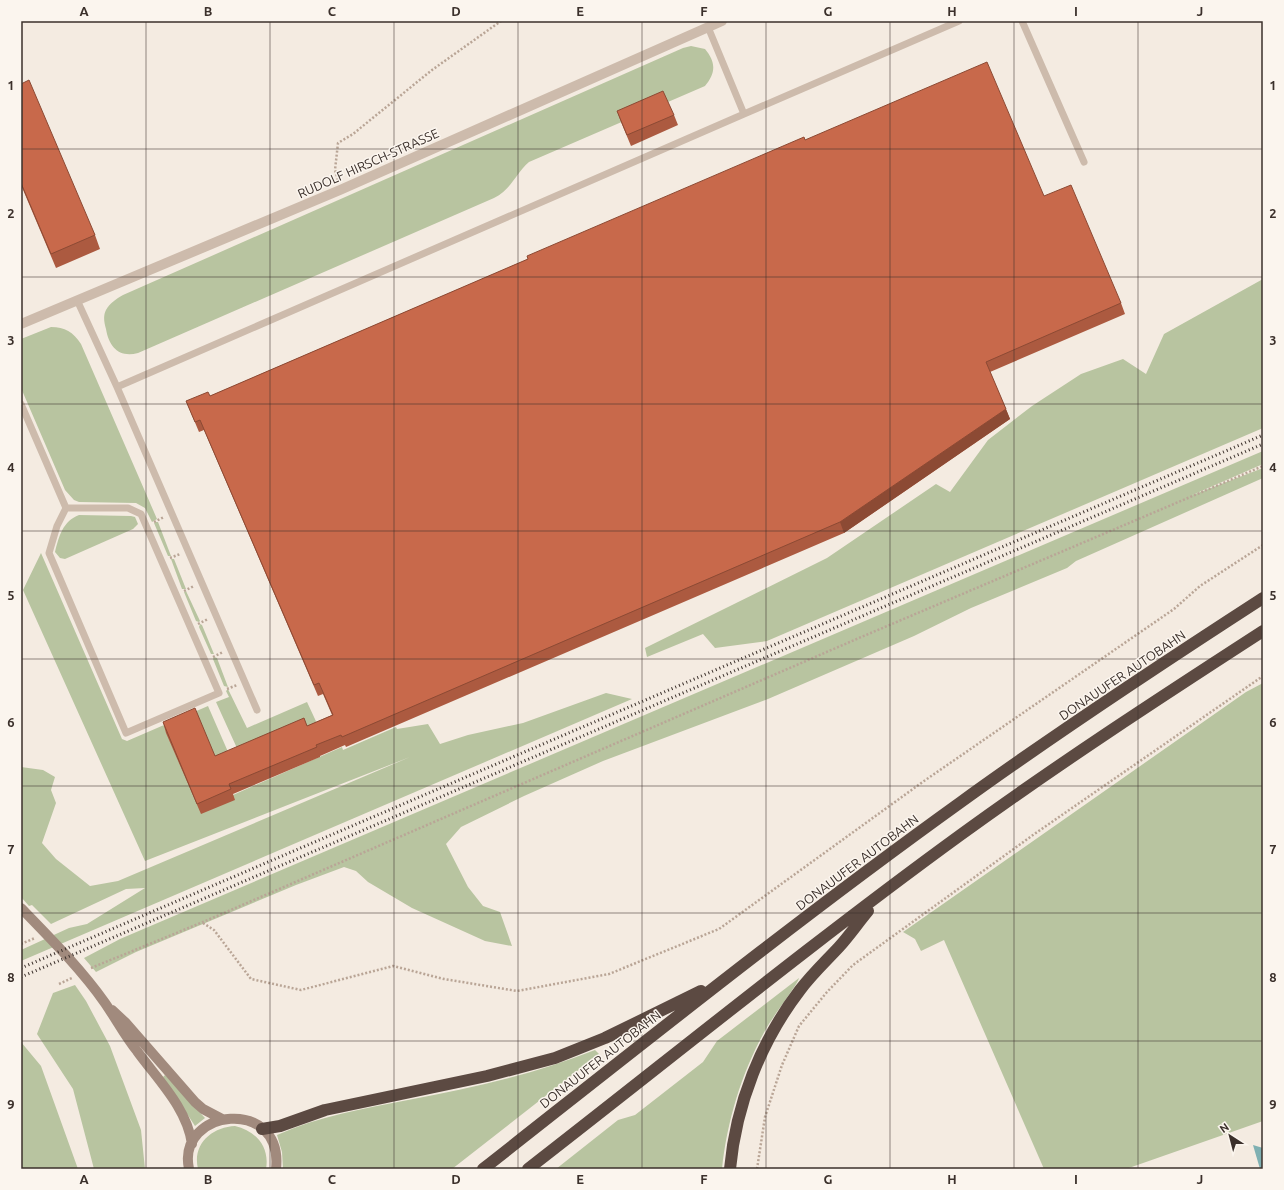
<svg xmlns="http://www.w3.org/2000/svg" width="1284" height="1190" viewBox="0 0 1284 1190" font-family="Ubuntu,sans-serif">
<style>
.green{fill:#b8c4a0}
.water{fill:#7fb0b2}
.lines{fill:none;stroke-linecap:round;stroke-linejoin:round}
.path{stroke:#b9a596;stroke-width:2.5;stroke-dasharray:2 2;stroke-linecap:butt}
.lane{stroke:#cdbbac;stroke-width:7}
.street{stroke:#cdbbac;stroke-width:10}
.secondary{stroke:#a18a7d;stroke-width:10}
.highway{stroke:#5c4a42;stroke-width:12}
.rail{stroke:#3b302b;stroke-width:3;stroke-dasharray:1 3;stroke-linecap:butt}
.wall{fill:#ac5a40}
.shaded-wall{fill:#8c4a34}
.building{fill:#c8694b;stroke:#8c4a34}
.grid{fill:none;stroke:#3b302b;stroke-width:1;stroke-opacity:0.55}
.labels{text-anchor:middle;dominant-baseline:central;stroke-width:3;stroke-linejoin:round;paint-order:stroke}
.street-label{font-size:13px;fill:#3b302b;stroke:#fbf5ee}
.neatline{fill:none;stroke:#3b302b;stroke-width:1.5}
.grid-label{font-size:13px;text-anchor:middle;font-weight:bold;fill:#3b302b}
</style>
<rect width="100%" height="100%" fill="#f4ebe1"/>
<path class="green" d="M 691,46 L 705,49 C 716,62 716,73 705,86 L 529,162 C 515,174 512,189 494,198 L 138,353 C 119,358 109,347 106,329 C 104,322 103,316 106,310 C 110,303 116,299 123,295 L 683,48 Z
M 1263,279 L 1263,428 L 767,641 L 715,648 L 703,634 L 647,657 L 645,648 L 827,558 L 936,484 L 950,492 L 988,440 L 1032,406 L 1081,374 L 1123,359 L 1146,374 L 1164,334 Z
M 51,327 C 65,327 73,332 81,344 L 157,519 L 152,522 L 145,508 L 136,503 L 79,502 L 74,500 L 65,490 L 21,388 L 21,339 Z
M 1263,451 L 1263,464 L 1190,496 L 1263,468 L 1263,478 L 1076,561 L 1067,568 L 971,608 L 914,636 L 768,699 L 603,761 L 524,796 L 461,827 L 446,844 L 468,887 L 483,906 L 500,912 L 512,946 L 485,941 L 412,908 L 368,882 L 356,871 L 344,867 L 296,885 L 136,952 L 96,972 L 84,958 L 120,939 Z
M 79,515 L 131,516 L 135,517 L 138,524 L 133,529 L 65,559 L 60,558 L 55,552 C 59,536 63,521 79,515 Z
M 155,522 L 158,522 L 171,556 L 168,556 L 154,523 Z
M 41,553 L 122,739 L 127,741 L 208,706 L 232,761 L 219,766 L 167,733 L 233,795 L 342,747 L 343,750 L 396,727 L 397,729 L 428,724 L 440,744 L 468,735 L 523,723 L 606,693 L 632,699 L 21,961 L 21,950 L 69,928 L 87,924 L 145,888 L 126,889 L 51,924 L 32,905 L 29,906 L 21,897 L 21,767 L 43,770 L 55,777 L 51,790 L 56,803 L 42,843 L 56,859 L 90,886 L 118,881 L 410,757 L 145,861 L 23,590 Z
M 171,559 L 174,559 L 186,589 L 182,589 Z
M 186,591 L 200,621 L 199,622 L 196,621 L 184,592 Z
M 200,624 L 202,625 L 214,654 L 211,654 L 199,627 Z
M 214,657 L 217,658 L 228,687 L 224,686 L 213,659 Z
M 1263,683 L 1263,1121 L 1126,1169 L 1044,1169 L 944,940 L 921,951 L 915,939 L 903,932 L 1246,692 Z
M 228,689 L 247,728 L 307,702 L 321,732 L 241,757 L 216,702 L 229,697 L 226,691 Z
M 799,978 C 798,984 771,1019 766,1029 C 742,1071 727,1121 722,1169 L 556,1169 L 618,1120 L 635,1115 L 703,1062 L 717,1041 Z
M 75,985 L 86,1001 L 110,1046 L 141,1130 L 145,1169 L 94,1169 L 73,1089 L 37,1034 L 53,993 Z
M 21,1042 L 41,1066 L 78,1169 L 21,1169 Z
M 595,1050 L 599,1054 L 452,1169 L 283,1169 L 282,1152 L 277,1135 C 319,1116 363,1109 408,1100 C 472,1088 535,1074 595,1050 Z
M 165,1075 L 205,1118 L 195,1126 L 163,1077 Z
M 235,1126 C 256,1131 270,1147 266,1169 L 198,1169 C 192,1144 212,1127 235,1126 Z"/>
<path class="water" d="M 1253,1145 L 1263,1148 L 1263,1169 L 1260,1169 Z"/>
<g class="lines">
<path class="path" d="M 338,180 L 335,170 L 338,143 L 353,134 L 432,70 L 501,21
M 154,522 L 164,517
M 170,558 L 180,554
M 184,591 L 194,586
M 198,624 L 208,619
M 213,657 L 223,652
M 227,689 L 237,685
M 203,923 L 214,930 L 251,979 L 301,990 L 393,966 L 444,979 L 517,991 L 609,974 L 719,929 L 924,781 L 1174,609 L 1200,586 L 1263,545
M 21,944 L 35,938
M 91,968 L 203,922 L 859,638 L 1263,466
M 59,984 L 72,978
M 757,1169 L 765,1117 L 782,1065 L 799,1026 L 827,992 L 853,965 L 1033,835 L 1263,676"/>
<path class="lane" d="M 1022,21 L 1084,162
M 708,27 L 744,114 L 959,21
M 77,300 L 117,387 L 257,710
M 117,387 L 744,114
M 21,404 L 66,508
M 66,508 L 128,508 L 141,514 L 219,693 L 126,733 L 49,553 L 57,526 Z"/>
<path class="street" d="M 21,324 L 340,190 L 722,21"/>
<path class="secondary" d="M 21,908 C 50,938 81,969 105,1003 C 116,1019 125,1036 137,1051 C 158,1080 187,1108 192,1144
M 112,1010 L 126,1023 L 195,1102 L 203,1109 L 222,1119
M 189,1169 C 176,1108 284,1096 276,1169"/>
<path class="highway" d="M 262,1129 L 280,1126 L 325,1110 L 487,1076 L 555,1058 L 605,1038 L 701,991
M 483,1169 C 641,1045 798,919 961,802 C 1059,731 1161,664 1263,598
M 528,1169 C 671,1058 812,943 959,836 C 1058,764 1161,697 1263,631
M 730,1169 C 736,1104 761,1041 800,990 C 812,974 826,961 839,947 C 849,936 858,923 868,911"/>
<path class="rail" d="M 21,968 L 1263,435
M 21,977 L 1263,444"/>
</g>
<path class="wall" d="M 21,84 L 95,235 L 100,249 L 56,268 L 21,185 Z
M 617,111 L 674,115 L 678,125 L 631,146 L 621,122 Z
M 805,140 L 1044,196 L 1121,303 L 1125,314 L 990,372 L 1010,419 L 844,533 L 346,747 L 345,745 L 320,756 L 320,757 L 233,794 L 235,800 L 201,814 L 166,733 L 163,722 L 215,756 L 307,726 L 332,715 L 323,694 L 318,696 L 204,430 L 199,432 L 186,401 L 210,396 Z"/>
<path class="shaded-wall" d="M 1006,409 L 1010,419 L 844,533 L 840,522 Z"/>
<path class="building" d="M 987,62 L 1044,196 L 1071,185 L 1121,303 L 986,362 L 1006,409 L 840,522 L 342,737 L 341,735 L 316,745 L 317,747 L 229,784 L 231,789 L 197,804 L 163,722 L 195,708 L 215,756 L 304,718 L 307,726 L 333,715 L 319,683 L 314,685 L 200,420 L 195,422 L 186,401 L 208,392 L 210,396 L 528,259 L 527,256 L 804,137 L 805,140 Z
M 29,80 L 95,235 L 51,254 L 21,183 L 21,84 Z
M 663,91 L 674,115 L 627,135 L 617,111 Z"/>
<path class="grid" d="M 146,21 L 146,1169M 270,21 L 270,1169M 394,21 L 394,1169M 518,21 L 518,1169M 642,21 L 642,1169M 766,21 L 766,1169M 890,21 L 890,1169M 1014,21 L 1014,1169M 1138,21 L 1138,1169M 21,149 L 1263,149M 21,277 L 1263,277M 21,404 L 1263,404M 21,531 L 1263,531M 21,659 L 1263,659M 21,786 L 1263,786M 21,913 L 1263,913M 21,1041 L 1263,1041"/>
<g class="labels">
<g class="street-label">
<text transform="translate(368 163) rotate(-24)">RUDOLF HIRSCH-STRASSE</text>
<text transform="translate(1122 675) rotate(-34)">DONAUUFER AUTOBAHN</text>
<text transform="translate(857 862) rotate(-37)">DONAUUFER AUTOBAHN</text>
<text transform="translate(600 1059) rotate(-38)">DONAUUFER AUTOBAHN</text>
</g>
</g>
<rect width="1284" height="1190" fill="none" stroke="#fbf5ee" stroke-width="44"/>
<g transform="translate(1230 1136) rotate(324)" stroke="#fbf5ee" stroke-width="3" paint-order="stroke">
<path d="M0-3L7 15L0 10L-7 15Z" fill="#3b302b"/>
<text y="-6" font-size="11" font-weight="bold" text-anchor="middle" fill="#3b302b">N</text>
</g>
<rect x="22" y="22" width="1240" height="1146" class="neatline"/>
<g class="grid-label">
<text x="84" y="16">A</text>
<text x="208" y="16">B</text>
<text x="332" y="16">C</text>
<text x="456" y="16">D</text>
<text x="580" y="16">E</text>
<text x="704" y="16">F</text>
<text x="828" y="16">G</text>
<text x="952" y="16">H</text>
<text x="1076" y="16">I</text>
<text x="1200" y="16">J</text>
<text x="11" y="90">1</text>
<text x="1273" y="90">1</text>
<text x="11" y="218">2</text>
<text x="1273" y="218">2</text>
<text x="11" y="345">3</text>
<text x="1273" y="345">3</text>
<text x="11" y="472">4</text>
<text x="1273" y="472">4</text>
<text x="11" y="600">5</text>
<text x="1273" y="600">5</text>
<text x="11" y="727">6</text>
<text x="1273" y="727">6</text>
<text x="11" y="854">7</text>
<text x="1273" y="854">7</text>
<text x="11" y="982">8</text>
<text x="1273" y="982">8</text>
<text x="11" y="1109">9</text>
<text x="1273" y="1109">9</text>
<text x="84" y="1184">A</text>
<text x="208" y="1184">B</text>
<text x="332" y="1184">C</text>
<text x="456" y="1184">D</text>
<text x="580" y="1184">E</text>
<text x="704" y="1184">F</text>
<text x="828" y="1184">G</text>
<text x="952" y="1184">H</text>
<text x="1076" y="1184">I</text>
<text x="1200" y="1184">J</text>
</g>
</svg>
